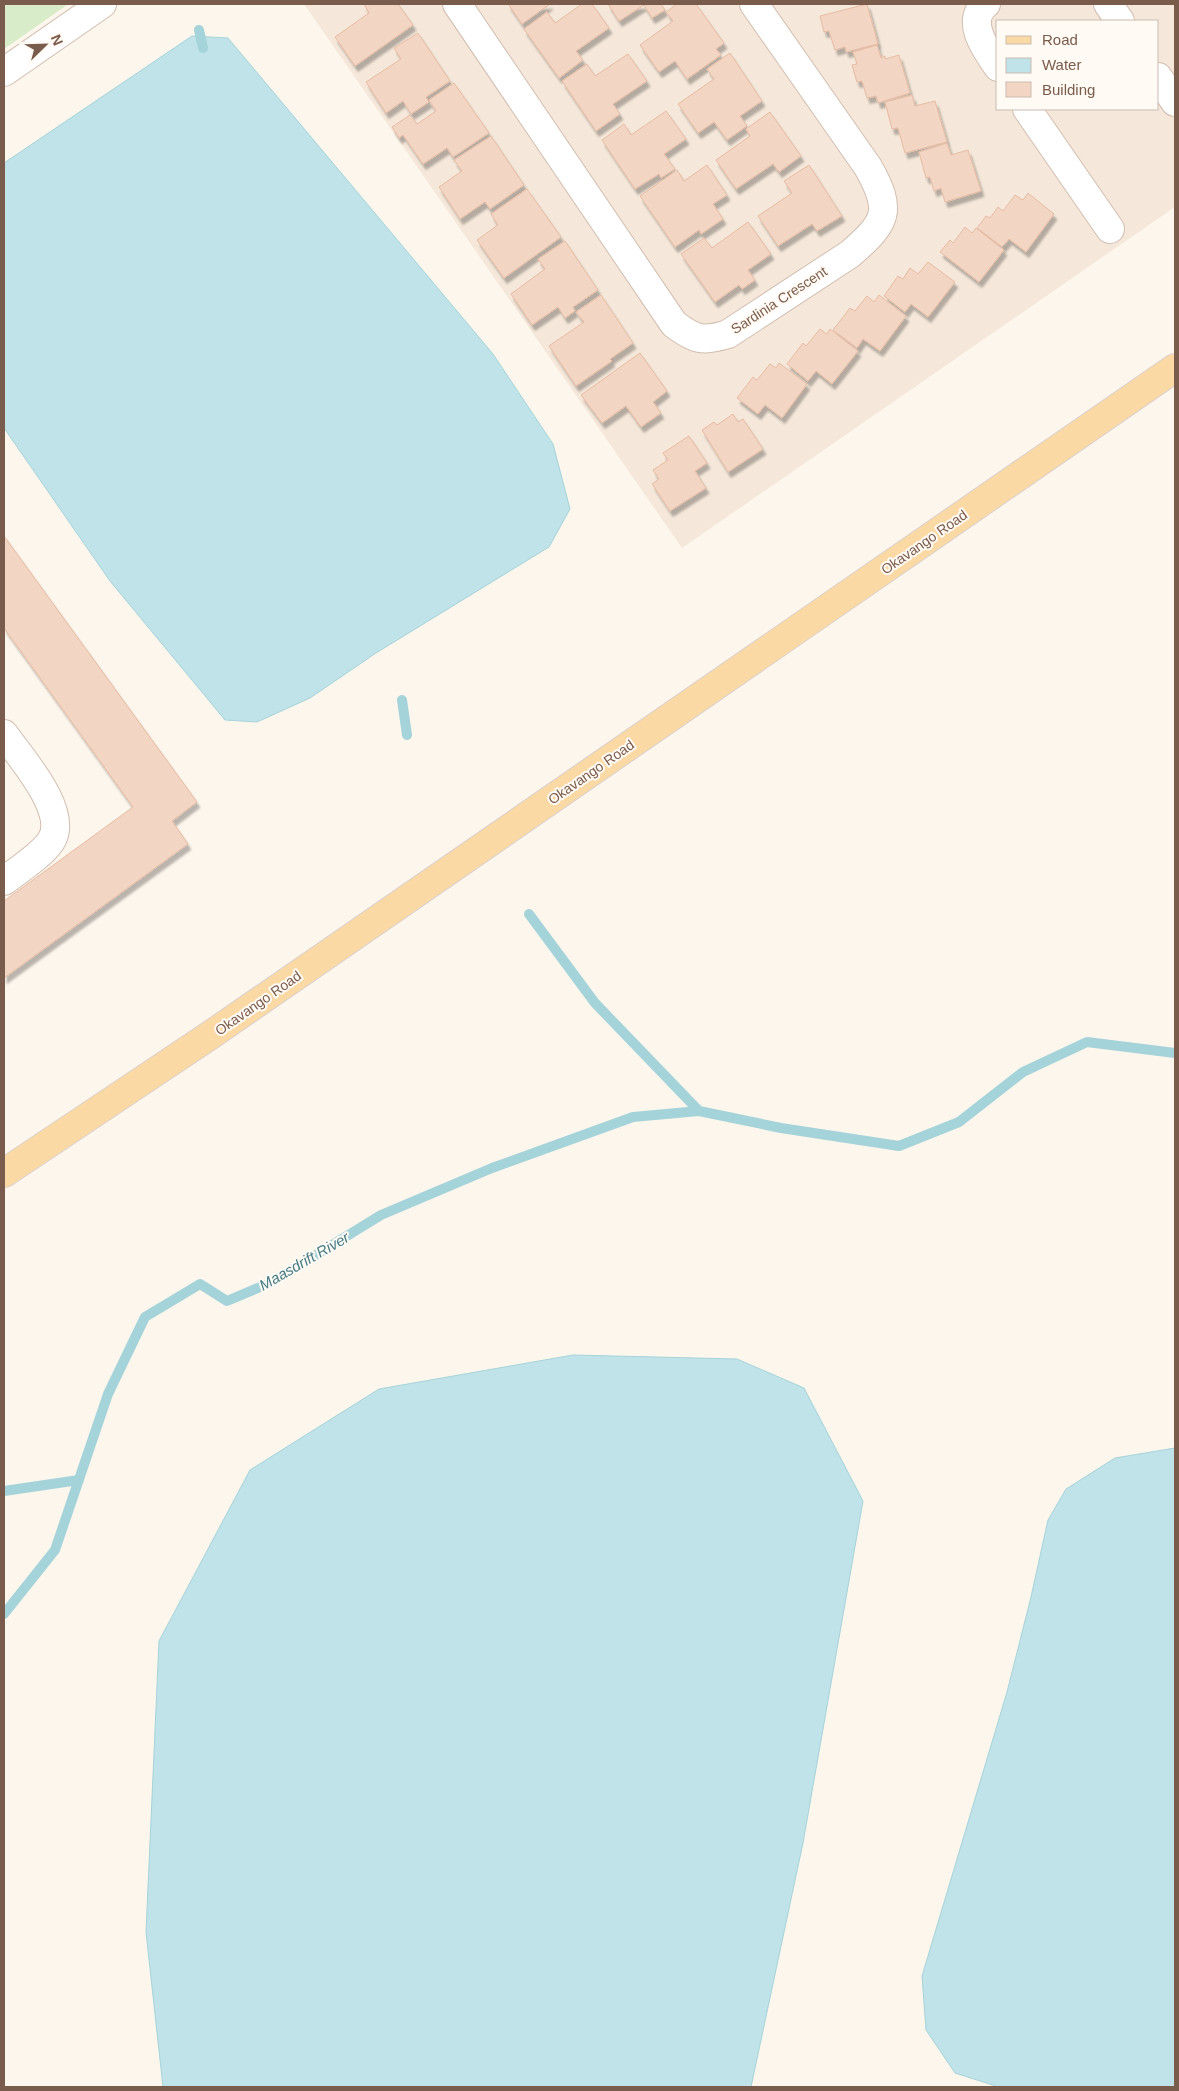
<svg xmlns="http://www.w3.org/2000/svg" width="1179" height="2091" viewBox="0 0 1179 2091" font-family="Arial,sans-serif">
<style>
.residential{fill:#f5e8da;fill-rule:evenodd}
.green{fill:#d8ecc9}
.water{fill:#bfe3e8;stroke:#a5d3da}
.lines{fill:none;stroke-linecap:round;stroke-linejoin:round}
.stream{stroke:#a5d3da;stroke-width:10}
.building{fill:#f3d5c3;stroke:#e6bba3;filter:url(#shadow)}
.minor-casing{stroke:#d1beb0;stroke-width:30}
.major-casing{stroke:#dad1cd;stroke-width:30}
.minor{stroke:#fff;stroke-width:28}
.major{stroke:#fbd9a5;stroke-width:28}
.labels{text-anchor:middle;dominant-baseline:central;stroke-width:4;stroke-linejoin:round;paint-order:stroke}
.street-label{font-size:14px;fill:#7a5c4d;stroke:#fffaf3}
.water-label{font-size:15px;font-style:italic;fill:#437c86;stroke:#fffaf3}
</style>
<defs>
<filter id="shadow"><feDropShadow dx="3" dy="5.5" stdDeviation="1" flood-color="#0004"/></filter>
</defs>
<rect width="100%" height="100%" fill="#fdf6ec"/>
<path class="residential" d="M 304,4 L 1175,4 L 1175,207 L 682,548 ZM 998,21 L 1158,21 L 1158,109 L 998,109 Z"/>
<path class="green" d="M 4,4 L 66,4 L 67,5 L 4,49 Z"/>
<path class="water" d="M 192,36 L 228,38 L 493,354 L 553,444 L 570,509 L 549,547 L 376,653 L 310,698 L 257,722 L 225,720 L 110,581 L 4,428 L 4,163 Z
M 573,1355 L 737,1359 L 804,1388 L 863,1501 L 803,1843 L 751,2087 L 163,2087 L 146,1932 L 159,1641 L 250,1470 L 379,1389 Z
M 1175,1448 L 1175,2087 L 999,2087 L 955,2073 L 926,2030 L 922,1976 L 1007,1692 L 1031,1597 L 1048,1520 L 1066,1489 L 1115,1458 Z"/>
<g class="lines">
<path class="stream" d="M 199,30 L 203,48
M 402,700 L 407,735
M 529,914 L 595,1003 L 699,1111 L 781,1128 L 899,1146 L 959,1122 L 1023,1072 L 1087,1042 L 1175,1053
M 4,1491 L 79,1480
M 4,1614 L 55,1550 L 108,1394 L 145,1317 L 200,1284 L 227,1301 L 272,1282 L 381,1215 L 492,1168 L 633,1117 L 699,1111"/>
</g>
<path class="building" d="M 364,4 L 398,4 L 413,25 L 355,66 L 335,37 L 369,13 Z
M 508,4 L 550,4 L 522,24 Z
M 582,4 L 592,4 L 609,28 L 576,51 L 583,60 L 559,78 L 524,29 L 547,12 L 555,23 Z
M 608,4 L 661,4 L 665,10 L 652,18 L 644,5 L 619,21 Z
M 677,4 L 696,4 L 724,43 L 716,49 L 721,55 L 687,79 L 675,61 L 659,72 L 640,45 L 673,21 L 666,12 Z
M 867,4 L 878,44 L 846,52 L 845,47 L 835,50 L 829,31 L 824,32 L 820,16 Z
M 418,33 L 450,81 L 426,97 L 429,102 L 411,114 L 403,101 L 386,113 L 366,82 L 401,59 L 394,48 Z
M 877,45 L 881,58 L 885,56 L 885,59 L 899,55 L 910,93 L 878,103 L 876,96 L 867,98 L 862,81 L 857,82 L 852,65 L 857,64 L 853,52 Z
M 730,53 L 762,101 L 740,116 L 747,126 L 727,140 L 714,122 L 698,133 L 678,104 L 714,79 L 707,69 Z
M 628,54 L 647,81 L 613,104 L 620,114 L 596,131 L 562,81 L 587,64 L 595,76 Z
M 454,83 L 489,133 L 453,157 L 447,148 L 423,164 L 403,135 L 399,138 L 392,127 L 410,115 L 417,124 L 436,111 L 429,100 Z
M 912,95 L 915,106 L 935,101 L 947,142 L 905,153 L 898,128 L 892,129 L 885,102 Z
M 666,111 L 686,139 L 664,154 L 675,169 L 661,178 L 659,174 L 635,189 L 602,140 L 624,124 L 631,135 Z
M 770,112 L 801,156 L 779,172 L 773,164 L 736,189 L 716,160 L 750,136 L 746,129 Z
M 491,136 L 524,185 L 490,209 L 485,202 L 460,219 L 439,187 L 462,171 L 454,160 Z
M 947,143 L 951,155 L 968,150 L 981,191 L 945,202 L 941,188 L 934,191 L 930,177 L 926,178 L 919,152 Z
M 707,165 L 727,195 L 713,204 L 723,219 L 701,234 L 699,230 L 675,247 L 640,196 L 677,170 L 684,181 Z
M 809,165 L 842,216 L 817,231 L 812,224 L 778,246 L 758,216 L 792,193 L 784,181 Z
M 527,189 L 561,237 L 504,278 L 477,240 L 498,225 L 491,214 Z
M 1028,193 L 1054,214 L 1026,252 L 1009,239 L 1002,247 L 977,228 L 986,216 L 990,218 L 998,207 L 1003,211 L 1015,195 L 1023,200 Z
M 748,222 L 771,254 L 748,270 L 755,280 L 742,289 L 739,285 L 715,302 L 681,254 L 704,238 L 712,248 Z
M 965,227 L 972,233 L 976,228 L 1004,250 L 979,282 L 940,252 L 950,240 L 953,243 Z
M 565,241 L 598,290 L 573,307 L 575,311 L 565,318 L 558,307 L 532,325 L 511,294 L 545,269 L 538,259 Z
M 928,262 L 955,282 L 928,317 L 911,304 L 905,312 L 884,296 L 898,276 L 903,279 L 910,268 L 918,274 Z
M 601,295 L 633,343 L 610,359 L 612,361 L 576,386 L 549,346 L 584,322 L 576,312 Z
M 879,295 L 906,316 L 880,351 L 863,339 L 857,348 L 833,330 L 850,308 L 855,311 L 867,296 L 874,302 Z
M 820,329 L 827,334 L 830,329 L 858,351 L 832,384 L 816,371 L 808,381 L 787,364 L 803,343 L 806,346 Z
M 640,353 L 667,391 L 653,402 L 661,413 L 641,427 L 626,406 L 602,423 L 581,395 Z
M 779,363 L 807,384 L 782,418 L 765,405 L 758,414 L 737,398 L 753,377 L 757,380 L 770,364 L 776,368 Z
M 733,414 L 738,422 L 743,419 L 763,449 L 728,472 L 702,430 L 714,422 L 717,425 Z
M 689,436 L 707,463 L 695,471 L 706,488 L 670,511 L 652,484 L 659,479 L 653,470 L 668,460 L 663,453 Z
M 4,536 L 197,802 L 172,821 L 188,844 L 4,978 L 4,901 L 133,807 L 4,628 Z"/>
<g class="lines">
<defs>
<path id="minor" d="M 457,4 L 674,324 C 695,340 703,342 728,334 L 850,254 C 887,222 893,211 868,167 L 754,4
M 986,4 C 964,21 987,51 998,67
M 1108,4 L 1120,21
M 4,72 L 102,4
M 1158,77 L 1175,102
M 1027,109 L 1110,229
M 4,734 C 20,757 70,812 51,841 C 42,855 17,871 4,881"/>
<path id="major" d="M 4,1173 L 212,1034 L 1175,368"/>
</defs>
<use href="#minor" class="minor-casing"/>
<use href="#major" class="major-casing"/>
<use href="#minor" class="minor"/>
<use href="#major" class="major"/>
</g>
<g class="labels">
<g class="street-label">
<text transform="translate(779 300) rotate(-33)">Sardinia Crescent</text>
<text transform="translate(924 542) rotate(-35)">Okavango Road</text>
<text transform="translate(591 772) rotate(-35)">Okavango Road</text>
<text transform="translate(258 1003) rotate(-35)">Okavango Road</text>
</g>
<g class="water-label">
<text transform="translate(304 1261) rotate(-30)">Maasdrift River</text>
</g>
</g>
<rect width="1179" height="2091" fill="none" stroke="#7a5c4d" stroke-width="10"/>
<rect x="996" y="20" width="162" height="90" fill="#fffaf3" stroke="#cabbb1"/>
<rect x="1006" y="36" width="25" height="8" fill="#fbd9a5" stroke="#cabbb1"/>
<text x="1042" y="45" font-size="15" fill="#7a5c4d">Road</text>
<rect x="1006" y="58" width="25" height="15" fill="#bfe3e8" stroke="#cabbb1"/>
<text x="1042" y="70" font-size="15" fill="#7a5c4d">Water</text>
<rect x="1006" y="82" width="25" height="15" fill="#f3d5c3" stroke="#cabbb1"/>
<text x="1042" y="95" font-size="15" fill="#7a5c4d">Building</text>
<g transform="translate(45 45) rotate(67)" stroke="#fffaf3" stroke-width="4" paint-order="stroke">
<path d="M0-4L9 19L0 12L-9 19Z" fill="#7a5c4d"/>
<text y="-8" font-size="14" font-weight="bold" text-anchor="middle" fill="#7a5c4d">N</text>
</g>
</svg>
